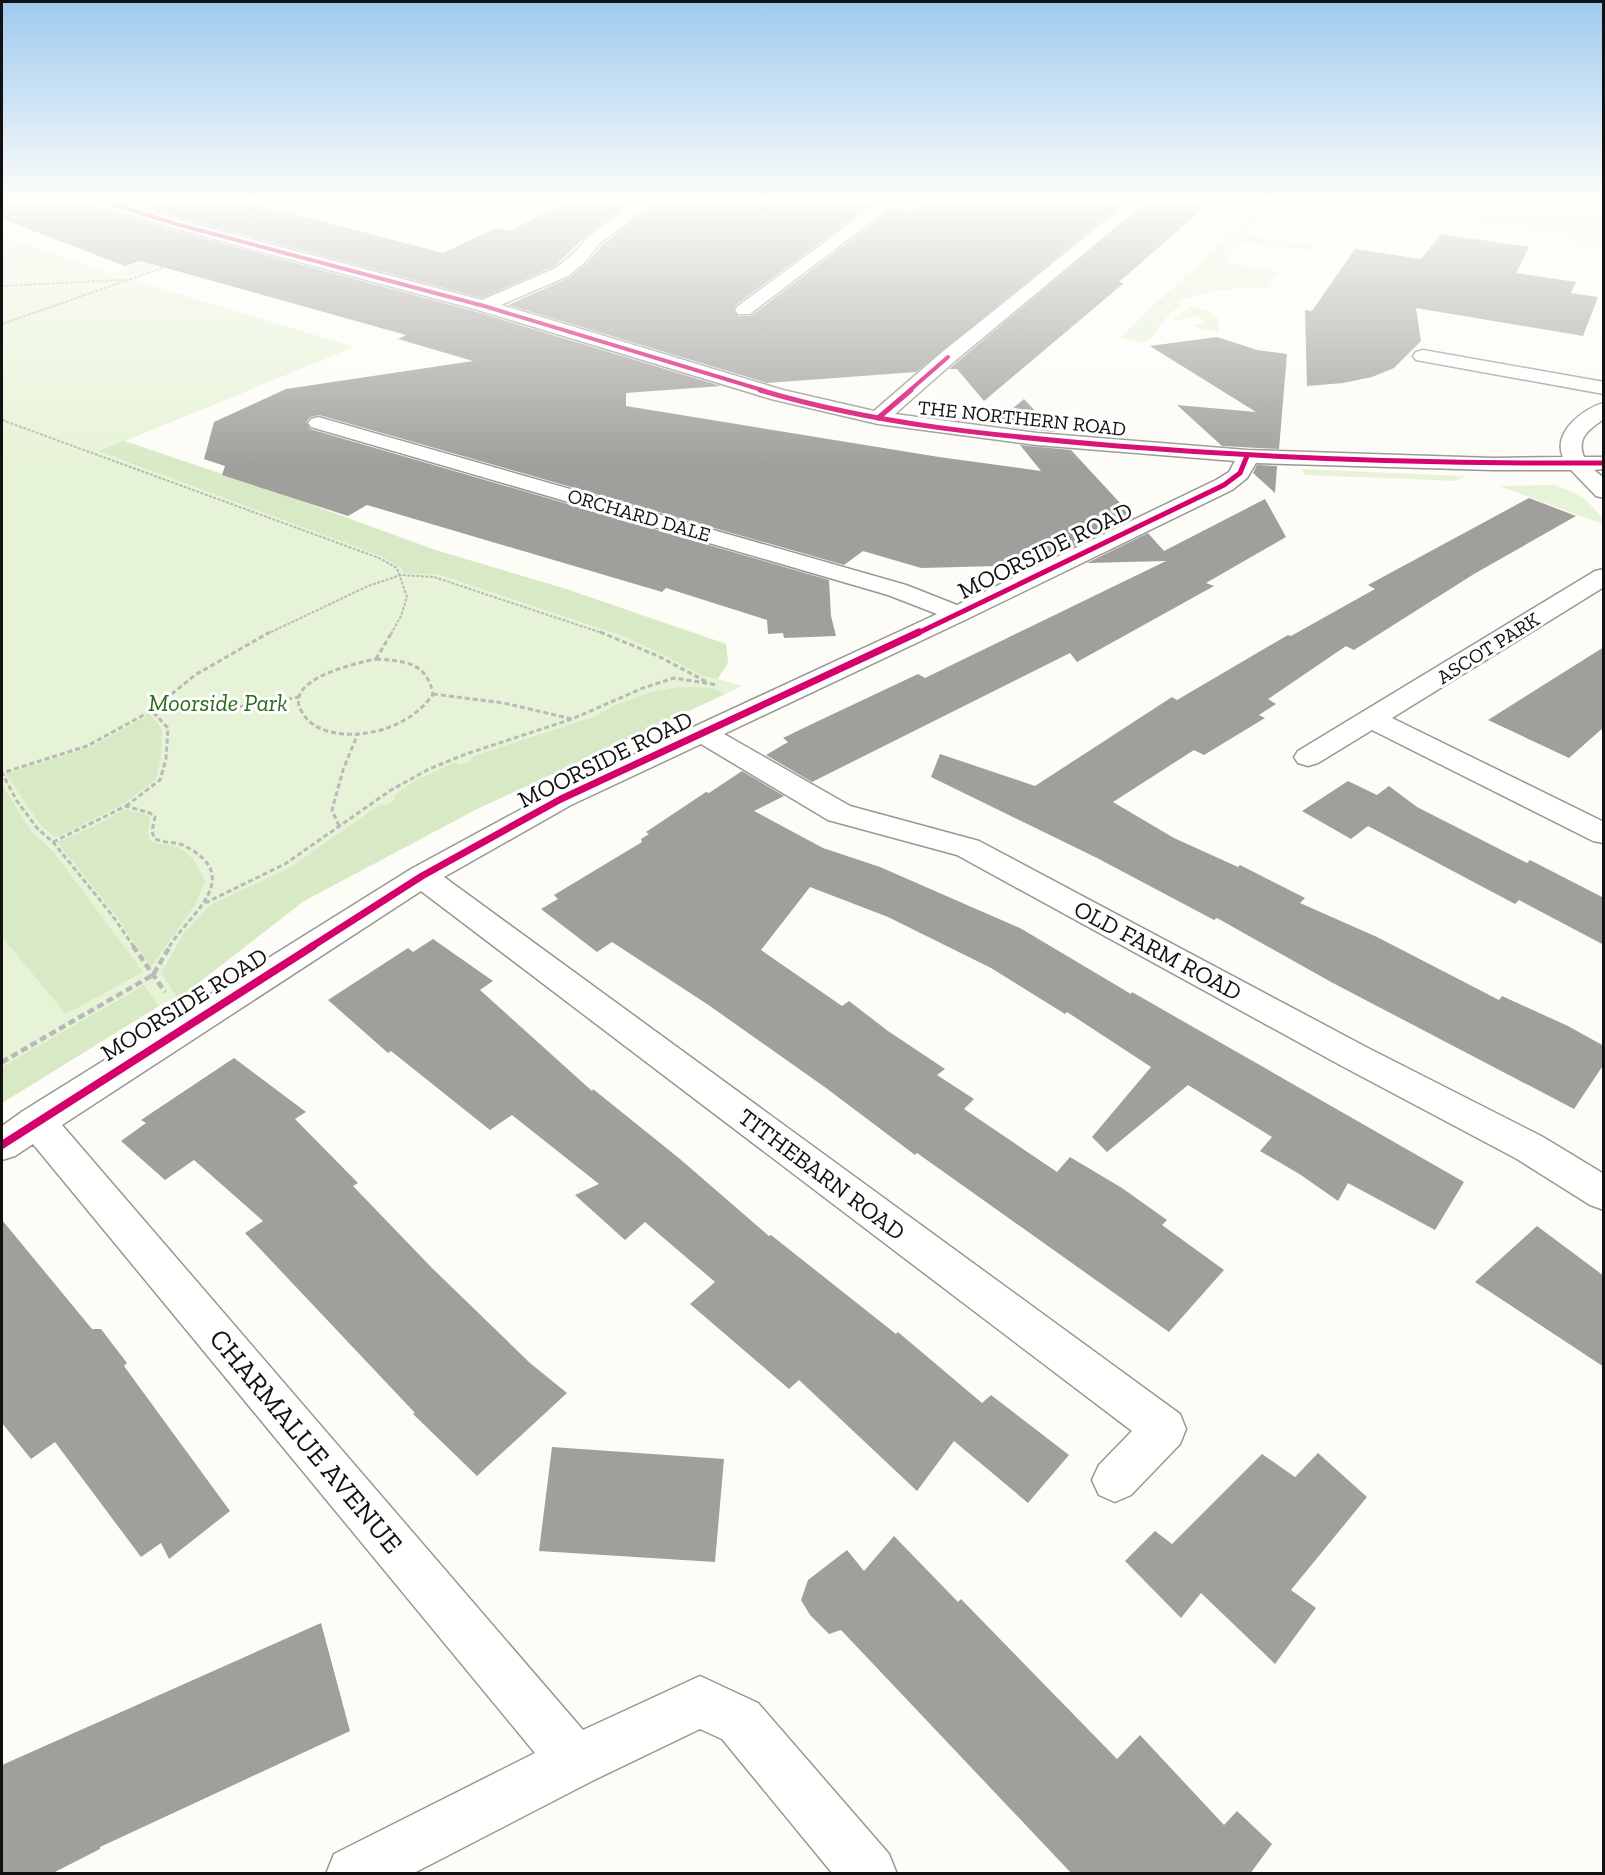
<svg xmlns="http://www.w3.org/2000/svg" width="1605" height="1875" viewBox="0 0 1605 1875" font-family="'Zilla Slab',serif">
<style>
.green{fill:#e7f3d7}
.forest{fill:#d8eac5}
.building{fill:#a19f9c}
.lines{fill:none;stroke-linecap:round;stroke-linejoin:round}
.minor-casing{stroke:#979795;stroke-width:3}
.path-far2{stroke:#b9b9b8;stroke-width:2;stroke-dasharray:3 1.5;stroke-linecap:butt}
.path-far1{stroke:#b9b9b8;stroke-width:3;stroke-dasharray:5 3;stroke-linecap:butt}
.path{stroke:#b9b9b8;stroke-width:4.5;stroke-dasharray:7 4;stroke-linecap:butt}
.minor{fill:#fffffe;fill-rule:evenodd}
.cycleway-far3-casing{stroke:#fff;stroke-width:6}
.cycleway-far2-casing{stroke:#fff;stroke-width:8}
.cycleway-far1-casing{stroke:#fff;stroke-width:10}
.cycleway-casing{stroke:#fff;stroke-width:12}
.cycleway-far3{stroke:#d6006c;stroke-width:4}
.cycleway-far2{stroke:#d6006c;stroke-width:5}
.cycleway-far1{stroke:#d6006c;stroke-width:7}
.cycleway{stroke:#d6006c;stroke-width:8}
.labels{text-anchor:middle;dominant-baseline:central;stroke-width:6;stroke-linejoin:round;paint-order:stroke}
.far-street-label{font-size:20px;fill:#111;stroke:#fff}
.street-label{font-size:24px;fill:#111;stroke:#fff}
.park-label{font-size:24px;font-style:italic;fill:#2f6b1f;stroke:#fff}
.near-street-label{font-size:28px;fill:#111;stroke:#fff}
</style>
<rect width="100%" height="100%" fill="#fdfcf7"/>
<path class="green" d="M 1261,203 L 1274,203 L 1245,234 L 1317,246 L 1313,251 L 1242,242 L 1224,262 L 1281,272 L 1267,289 C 1236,286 1205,291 1176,302 L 1182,305 C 1161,317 1162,329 1144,343 L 1120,338 Z
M 1346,203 L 1603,203 L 1603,247 L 1574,250 L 1578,243 L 1570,241 L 1572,236 Z
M 2,236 L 111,273 L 154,258 L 190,255 L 126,278 L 354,347 L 125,441 L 296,499 L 435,550 L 566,589 L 726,644 L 728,663 L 718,679 L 743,686 L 477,809 L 304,901 L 183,995 L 159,1006 L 2,1103 Z
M 1192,306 L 1208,311 L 1218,318 L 1218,332 L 1196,327 L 1192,324 L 1202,324 L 1207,322 L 1197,316 L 1172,322 L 1178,315 Z
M 1303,469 L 1465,476 L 1457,481 L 1305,475 L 1302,470 Z
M 1556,485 L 1584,498 L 1603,518 L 1603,524 L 1499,486 Z"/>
<path class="forest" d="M 124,441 L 296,499 L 435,550 L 566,589 L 726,644 L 728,663 L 717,679 L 703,676 L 660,653 L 623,636 L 438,574 L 404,573 L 401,568 L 381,556 L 98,451 Z
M 691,687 L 713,688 L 725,694 L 477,809 L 304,901 L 183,995 L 177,997 L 161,973 L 184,933 L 210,905 L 289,868 L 381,804 L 386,805 L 396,798 L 393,796 L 416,780 L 456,762 L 458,765 L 472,761 L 471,757 L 593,717 L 616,705 L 648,693 L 671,688 Z
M 150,714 L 162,729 L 161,759 L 156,779 L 125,803 L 64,834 L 55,837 L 41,826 L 6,774 L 90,747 Z
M 2,784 L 31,831 L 52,850 L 143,972 L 66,1014 L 2,937 Z
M 125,809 L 148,815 L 150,818 L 148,832 L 150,840 C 159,846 168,843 178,847 C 191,853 200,869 205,881 L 195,905 L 151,967 L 114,913 L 57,842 L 93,827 Z
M 144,985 L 159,1006 L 2,1103 L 2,1067 Z"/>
<path class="building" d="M 2,202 L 98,202 L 101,207 L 169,229 L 477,312 L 721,386 L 626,393 L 626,406 L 939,457 L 1041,471 L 1020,445 L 1071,450 L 1133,517 L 1036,565 L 921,568 L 863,551 L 844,565 L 319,415 L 310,417 L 306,422 L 310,429 L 829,580 L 831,616 L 836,636 L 784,638 L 783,633 L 768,634 L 767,620 L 666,588 L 662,592 L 367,505 L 348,516 L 222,475 L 225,466 L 204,459 L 214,422 L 286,389 L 473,361 L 398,339 L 406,335 L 141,261 L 125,266 L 2,219 Z
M 133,202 L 248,202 L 443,253 L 495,228 L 511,231 L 563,202 L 631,202 L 586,236 L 555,266 L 482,298 L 183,219 Z
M 655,202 L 847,202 L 871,205 L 737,304 L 733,310 L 738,316 L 751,316 L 893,208 L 911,210 L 926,202 L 1125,202 L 916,372 L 767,383 L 508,305 L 569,278 L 587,263 L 601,246 Z
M 1148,202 L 1211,202 L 1119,282 L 1124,283 L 984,401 L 957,369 L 949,369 Z
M 1441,234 L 1529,247 L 1516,273 L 1576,282 L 1571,293 L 1598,297 L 1583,336 L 1416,308 L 1421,341 L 1394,368 L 1372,377 L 1343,383 L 1307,386 L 1305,310 L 1312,311 L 1355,249 L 1421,259 Z
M 1217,337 L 1257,350 L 1287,354 L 1279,449 L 1222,446 L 1177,405 L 1256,412 L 1150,346 Z
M 1024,399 L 1055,432 L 1004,426 L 999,420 Z
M 1257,465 L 1277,466 L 1275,493 L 1253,473 Z
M 1529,498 L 1576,516 L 1474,574 L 1354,650 L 1346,646 L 1268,699 L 1276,704 L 1259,715 L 1265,718 L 1204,755 L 1194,750 L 1113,802 L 1174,838 L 1238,867 L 1240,865 L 1305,898 L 1300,903 L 1377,937 L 1499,1000 L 1502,996 L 1568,1026 L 1604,1046 L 1604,1064 L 1574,1109 L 1331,982 L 1217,918 L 1214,920 L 1097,858 L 931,777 L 940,754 L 1035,786 L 1172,697 L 1177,700 L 1288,635 L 1291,636 L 1375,589 L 1368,585 Z
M 1265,499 L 1286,537 L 1206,583 L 1214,586 L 1077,662 L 1070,653 L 812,782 L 766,755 L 788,742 L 783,738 L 814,723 L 918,674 L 925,678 L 1166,561 L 1087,563 L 1148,533 L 1164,551 Z
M 1604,647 L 1604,727 L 1569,758 L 1488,720 Z
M 742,771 L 784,796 L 754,811 L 823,848 L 880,867 L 1020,928 L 1131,994 L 1132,992 L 1464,1182 L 1435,1230 L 1348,1183 L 1338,1201 L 1301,1175 L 1260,1151 L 1272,1137 L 1188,1085 L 1107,1152 L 1092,1137 L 1151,1067 L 1067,1012 L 1065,1014 L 991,968 L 888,917 L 810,887 L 761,950 L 842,1006 L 849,1001 L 888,1031 L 945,1069 L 937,1075 L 974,1099 L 964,1109 L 1057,1172 L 1070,1157 L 1122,1188 L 1167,1220 L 1162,1225 L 1224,1270 L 1169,1332 L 917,1153 L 915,1155 L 826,1088 L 707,1004 L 612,942 L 597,952 L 541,909 L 558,899 L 554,895 L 642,842 L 641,839 L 649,834 L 646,832 L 706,792 L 709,793 Z
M 1348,781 L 1377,795 L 1389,786 L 1417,807 L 1527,863 L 1530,860 L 1604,898 L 1604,945 L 1519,900 L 1515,904 L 1368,826 L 1351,839 L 1302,811 Z
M 433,939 L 493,981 L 480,990 L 592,1091 L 593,1089 L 680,1159 L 769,1236 L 771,1235 L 896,1334 L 898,1332 L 982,1403 L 991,1395 L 1069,1455 L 1028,1503 L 954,1441 L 917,1491 L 799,1380 L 789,1389 L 690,1304 L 715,1282 L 645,1222 L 625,1240 L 575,1195 L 599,1184 L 512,1115 L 490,1130 L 391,1051 L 388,1053 L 328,1000 L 408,948 L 413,952 Z
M 234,1058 L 306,1112 L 295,1119 L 358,1183 L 353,1186 L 432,1268 L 530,1363 L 567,1393 L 477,1476 L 413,1414 L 415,1413 L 245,1233 L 263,1221 L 194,1160 L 165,1180 L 121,1141 L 146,1123 L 141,1120 Z
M 2,1220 L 92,1329 L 101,1329 L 127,1363 L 124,1366 L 230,1511 L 169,1559 L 161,1543 L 141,1557 L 55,1442 L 31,1459 L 2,1423 Z
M 1537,1226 L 1604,1276 L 1604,1367 L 1475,1282 Z
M 552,1447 L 724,1459 L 715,1562 L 539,1551 Z
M 1318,1453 L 1367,1497 L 1291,1590 L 1316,1608 L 1275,1664 L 1201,1593 L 1181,1618 L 1125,1561 L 1155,1531 L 1172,1544 L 1262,1454 L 1295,1477 Z
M 894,1536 L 958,1602 L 961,1599 L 1117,1759 L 1140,1735 L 1224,1825 L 1237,1811 L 1272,1844 L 1250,1874 L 1072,1874 L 841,1630 L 829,1634 L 810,1615 L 801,1600 L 808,1580 L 847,1550 L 864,1571 Z
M 321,1623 L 350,1731 L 100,1847 L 100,1849 L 51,1874 L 2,1874 L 2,1765 Z"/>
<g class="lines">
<defs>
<path id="minor" d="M 100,202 L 124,202 L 182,221 L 482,300 L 556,268 L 573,254 L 587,238 L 635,202 L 653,202 L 599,244 L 585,262 L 568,276 L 501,305 L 783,390 L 874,411 L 941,353 L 1129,202 L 1146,202 L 955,361 L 895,414 L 1037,433 L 1247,450 L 1493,458 L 1563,457 C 1552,433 1583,408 1604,403 L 1604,419 C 1589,429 1576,438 1584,457 L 1604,457 L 1604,469 L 1594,470 L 1604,478 L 1604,498 L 1596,496 L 1571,470 L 1493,470 L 1256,463 L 1247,478 L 1232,490 L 967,619 L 724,734 L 850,806 L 979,841 L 1366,1047 L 1543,1137 L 1604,1174 L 1604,1210 L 1590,1205 L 1517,1159 L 1340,1065 L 957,855 L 828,820 L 701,744 L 571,805 L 444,877 L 1180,1414 L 1186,1429 L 1180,1444 L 1131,1495 L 1115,1502 L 1099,1495 L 1092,1480 L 1099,1465 L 1132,1431 L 421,891 L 62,1125 L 583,1730 L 700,1676 L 758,1703 L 889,1854 L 897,1874 L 833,1874 L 722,1739 L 700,1729 L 594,1780 L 412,1874 L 326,1874 L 334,1854 L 535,1753 L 33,1144 L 15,1156 L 2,1160 L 2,1126 L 23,1111 L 411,869 L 551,793 L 937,614 L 888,595 L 311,427 L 308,423 L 311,419 L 318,417 L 906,585 L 957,605 L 1216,480 L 1229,472 L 1235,461 L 1037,445 L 878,424 L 771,399 L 478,310 L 170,227 L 102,205 Z
M 879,202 L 897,202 L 750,314 L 738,314 L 735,310 L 738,306 Z
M 1423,350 L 1604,382 L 1604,394 L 1416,360 L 1413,356 L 1416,352 Z
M 1604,569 L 1604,587 L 1392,718 L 1604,822 L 1604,843 L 1593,841 L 1372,730 L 1318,763 L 1308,766 L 1298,763 L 1294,757 L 1298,751 L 1595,571 Z"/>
</defs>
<use href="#minor" class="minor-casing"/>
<path class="path-far2" d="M 2,286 L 122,280
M 2,324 L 185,260
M 2,420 L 379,558 L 397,568 L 407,597 L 401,616 L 391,634
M 267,634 L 368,586 L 401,575 L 434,577 L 605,634"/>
<path class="path-far1" d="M 600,632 L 658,656 L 707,682
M 376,659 L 392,632
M 376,659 C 404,661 427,662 433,694 C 411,728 356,744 319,728 C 311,724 306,719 302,712 C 281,680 356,663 376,659 Z
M 433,694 L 504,703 L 572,719 L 643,688 L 674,678 L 718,685
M 152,711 L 220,710 L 299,697
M 126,806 L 160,780 L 166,759 L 168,728 L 152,711
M 339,826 L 332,810 L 343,770 L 358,733
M 53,842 L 126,806 L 150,813 L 155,817 L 152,831 L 154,838 C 164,844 176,841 185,846 C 246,878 189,914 169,947
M 205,903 L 285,864 L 391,790 L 429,769 L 466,754 L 572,719
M 134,947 L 112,915 L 53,842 L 37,828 L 17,801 L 2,773 L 87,746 L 151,711 L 195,675 L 270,632"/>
<path class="path" d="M 133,946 L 165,992
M 2,1062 L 153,975 L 170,946"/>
<use href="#minor" class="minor"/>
<defs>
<path id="cycleway-far3" d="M 107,202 L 176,224 L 484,306 L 765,391
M 909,391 L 948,357"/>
<path id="cycleway-far2" d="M 760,390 C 876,425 998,436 1118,446 C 1280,459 1442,464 1604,463
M 878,418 L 911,390
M 916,634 L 1224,485 L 1240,473 L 1247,456"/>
<path id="cycleway-far1" d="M 311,947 L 422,876 L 561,799 L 919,632"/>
<path id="cycleway" d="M 2,1145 L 313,946"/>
</defs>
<use href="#cycleway-far3" class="cycleway-far3-casing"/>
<use href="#cycleway-far2" class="cycleway-far2-casing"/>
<use href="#cycleway-far1" class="cycleway-far1-casing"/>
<use href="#cycleway" class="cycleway-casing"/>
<use href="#cycleway-far3" class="cycleway-far3"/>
<use href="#cycleway-far2" class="cycleway-far2"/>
<use href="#cycleway-far1" class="cycleway-far1"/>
<use href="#cycleway" class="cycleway"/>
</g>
<linearGradient id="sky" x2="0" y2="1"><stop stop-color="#9dc9ee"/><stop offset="0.43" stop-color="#fefefb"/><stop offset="1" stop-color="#fefefb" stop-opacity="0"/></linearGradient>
<rect width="1605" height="465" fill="url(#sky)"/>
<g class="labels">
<g class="far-street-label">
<text transform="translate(1022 418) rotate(6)">THE NORTHERN ROAD</text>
<text transform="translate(639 515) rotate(16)">ORCHARD DALE</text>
<text transform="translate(1488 648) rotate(-32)">ASCOT PARK</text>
</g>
<g class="street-label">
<text transform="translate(1045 550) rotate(-26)">MOORSIDE ROAD</text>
<text transform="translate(605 759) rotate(-26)">MOORSIDE ROAD</text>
<text transform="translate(1158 950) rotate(28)">OLD FARM ROAD</text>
<text transform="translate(184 1004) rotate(-32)">MOORSIDE ROAD</text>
<text transform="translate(822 1174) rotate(37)">TITHEBARN ROAD</text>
</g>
<g class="park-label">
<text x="218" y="702">Moorside Park</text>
</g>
<g class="near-street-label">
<text transform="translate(306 1441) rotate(50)">CHARMALUE AVENUE</text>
</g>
</g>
<rect width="1605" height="1875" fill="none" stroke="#111111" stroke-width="6"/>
</svg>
